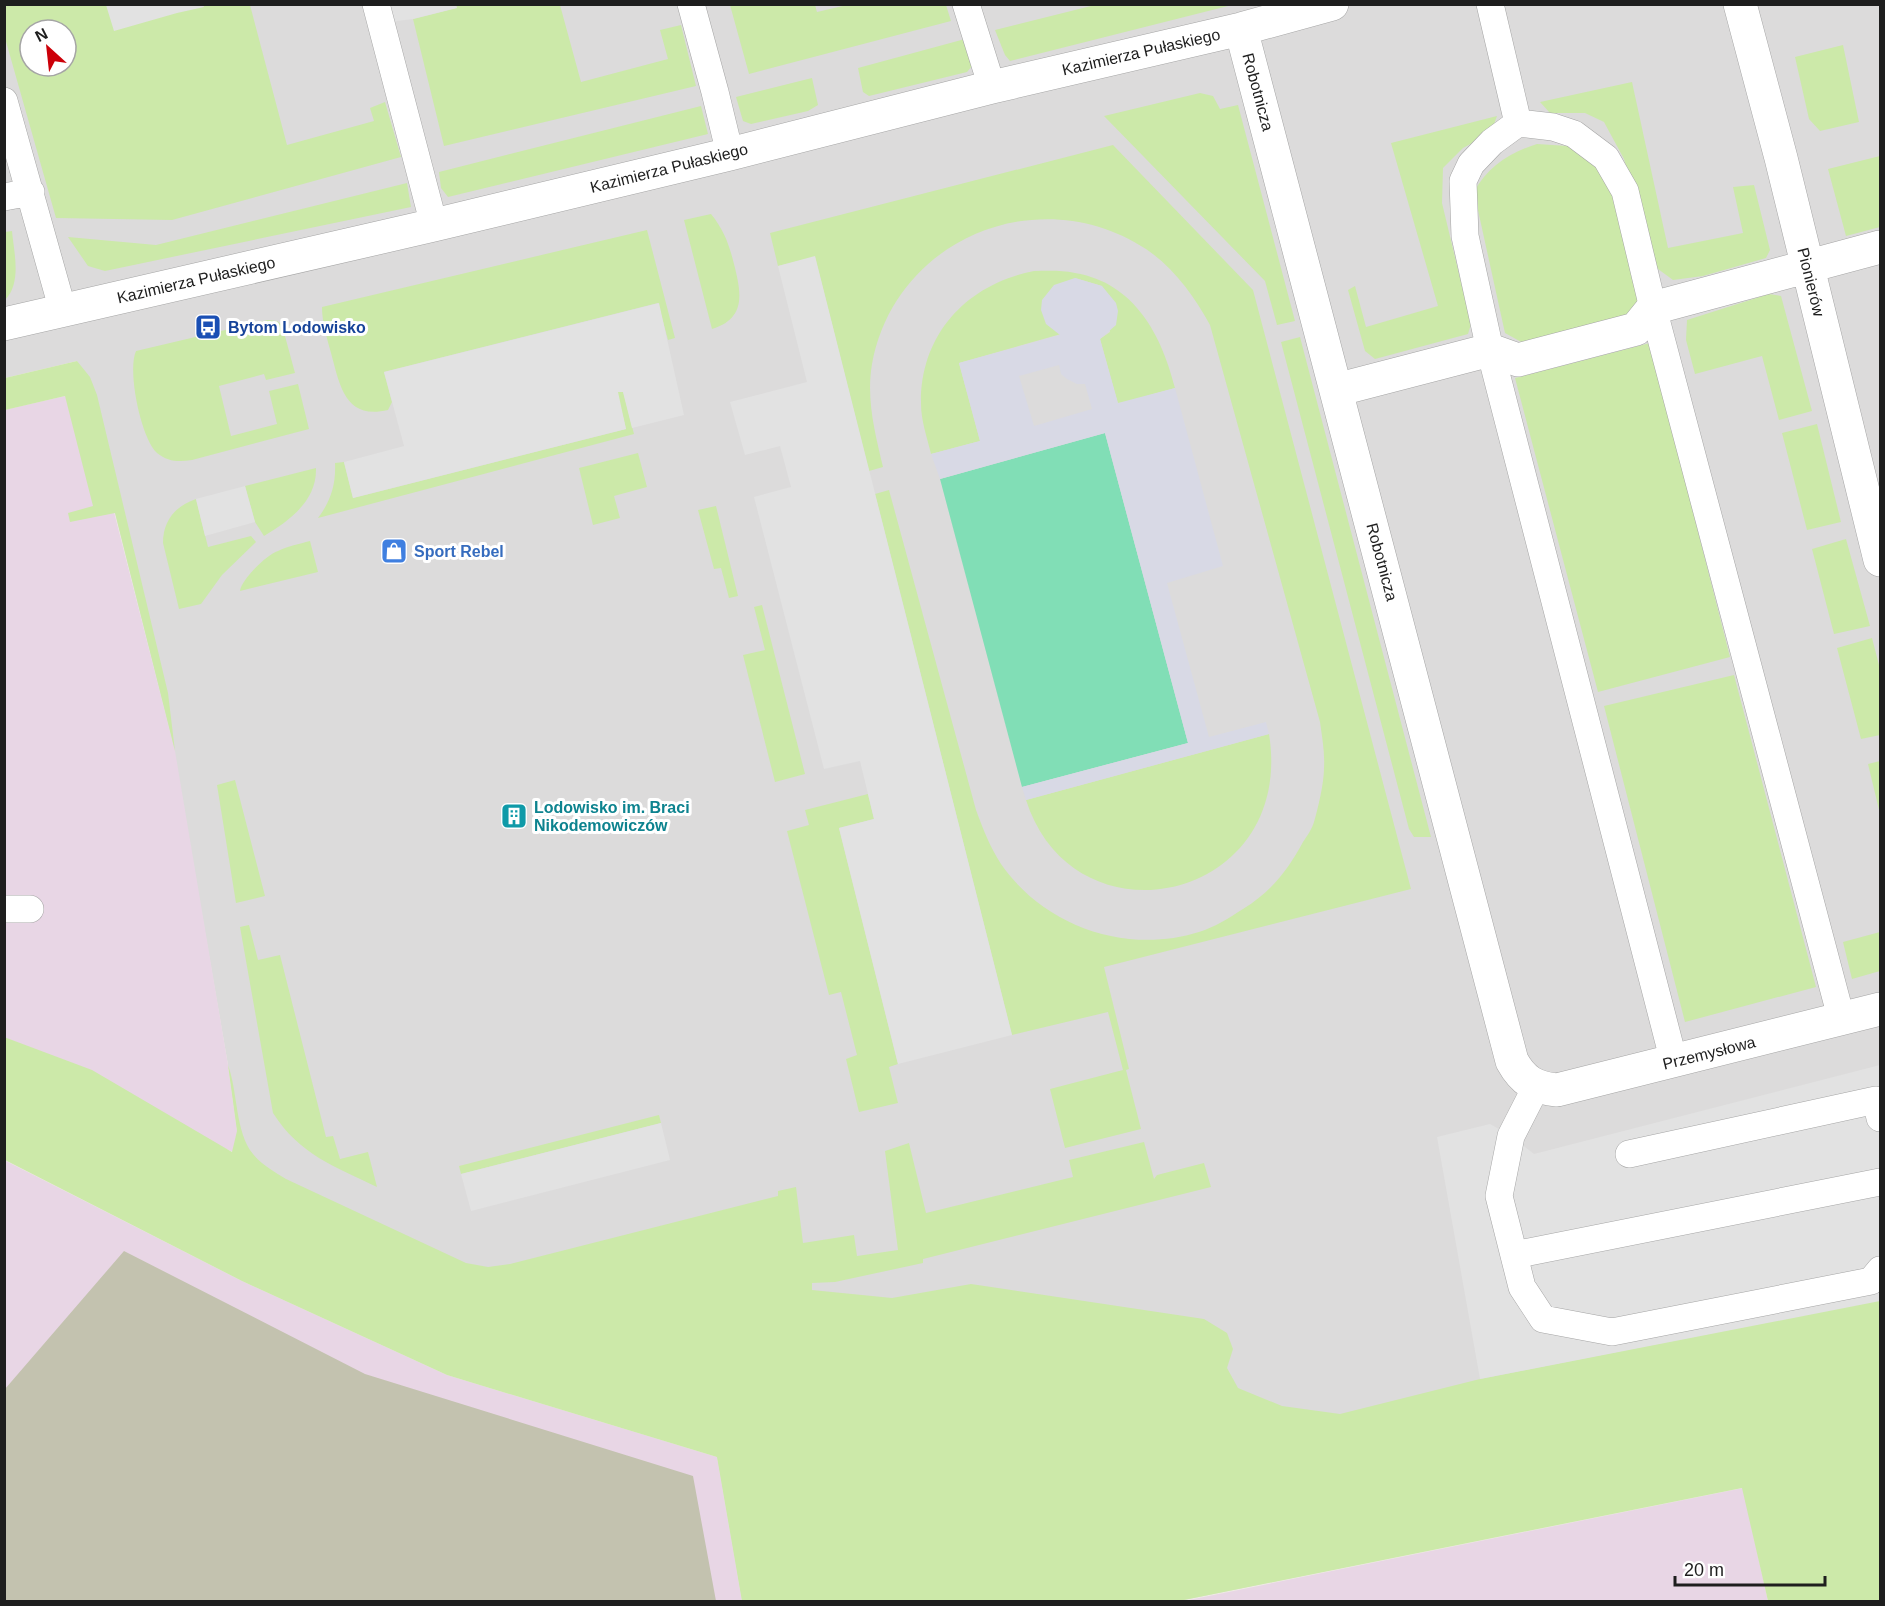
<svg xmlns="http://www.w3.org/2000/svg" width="1885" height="1606" viewBox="0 0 1885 1606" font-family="Arial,sans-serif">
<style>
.residential{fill:#dcdbdb;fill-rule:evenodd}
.industrial{fill:#e8d6e5}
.construction{fill:#c3c2af}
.grass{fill:#cce9a9;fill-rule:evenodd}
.pitch{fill:#81deb6}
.parking{fill:#e2e2e2}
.plaza{fill:#d8d9e5;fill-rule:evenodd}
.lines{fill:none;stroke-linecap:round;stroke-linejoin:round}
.lane-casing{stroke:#a5a5a5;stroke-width:28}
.street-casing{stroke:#a5a5a5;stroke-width:34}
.lane{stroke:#fff;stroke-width:27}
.street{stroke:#fff;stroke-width:33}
.labels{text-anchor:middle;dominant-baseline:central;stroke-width:6;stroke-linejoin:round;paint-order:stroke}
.street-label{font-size:16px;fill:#1e1e1e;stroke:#fff}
.transit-label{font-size:16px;font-weight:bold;fill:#164399;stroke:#fff;text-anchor:start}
.shop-label{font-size:16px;font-weight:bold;fill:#366cbe;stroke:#fff;text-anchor:start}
.culture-label{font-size:16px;font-weight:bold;fill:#0d838f;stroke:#fff;text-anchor:start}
</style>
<rect width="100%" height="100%" fill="#efebe4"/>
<path class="residential" d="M 4,5 L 1880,5 L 1880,1458 L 1179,1601 L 742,1601 L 717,1457 L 233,1152 L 237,1130 L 228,1065 L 171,736 L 77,361 L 5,378 ZM 30,30 L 66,30 L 66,66 L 30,66 Z"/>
<path class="industrial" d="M 65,396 L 114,512 L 175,751 L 228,1065 L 237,1131 L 233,1152 L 5,1047 L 4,410 Z
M 4,1160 L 242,1281 L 447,1375 L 717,1457 L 742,1601 L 5,1601 Z
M 1743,1488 L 1768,1601 L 1179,1602 Z"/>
<path class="construction" d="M 124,1251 L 365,1374 L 693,1476 L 716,1601 L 5,1601 L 5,1389 Z"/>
<path class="grass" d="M 5,5 L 250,5 L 287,145 L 374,121 L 370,108 L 385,102 L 401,157 L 172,220 L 56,218 L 5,38 ZM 30,30 L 66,30 L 66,66 L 30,66 Z
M 456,5 L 560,5 L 581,82 L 668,59 L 660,30 L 681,25 L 696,86 L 444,146 L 413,19 L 456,8 Z
M 730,5 L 815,5 L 817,12 L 847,5 L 946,5 L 951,21 L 749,74 Z
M 1095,5 L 1095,4 L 1232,5 L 1010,61 L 1005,55 L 995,30 Z
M 965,39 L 972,66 L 967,72 L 869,96 L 863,92 L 858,68 Z
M 1843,45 L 1859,122 L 1820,131 L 1809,119 L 1795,57 Z
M 812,78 L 818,105 L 808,111 L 751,124 L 743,121 L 736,97 Z
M 1632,82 L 1668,248 L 1743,233 L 1733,187 L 1754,185 L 1770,250 L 1766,258 L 1703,276 L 1673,280 L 1658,269 L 1651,255 L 1624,159 L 1604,122 L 1585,113 L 1550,113 L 1540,102 Z
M 1200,93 L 1213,96 L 1220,109 L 1238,105 L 1295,321 L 1277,325 L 1265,281 L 1104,116 Z
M 701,106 L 708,134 L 448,197 L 441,188 L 439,172 Z
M 1497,116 L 1491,133 L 1463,148 L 1443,168 L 1442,203 L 1471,324 L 1468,334 L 1375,359 L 1365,351 L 1348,290 L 1355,286 L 1366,327 L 1438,306 L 1391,143 Z
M 1537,144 L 1568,146 L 1590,156 L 1608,178 L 1640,303 L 1628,320 L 1525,344 L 1505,333 L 1474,192 C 1487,167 1511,152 1537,144 Z
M 1113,145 L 1253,290 L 1411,889 L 1104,967 L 1129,1069 L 1126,1070 L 1141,1129 L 1065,1148 L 1050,1089 L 1123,1070 L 1108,1012 L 1012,1035 L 875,494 L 889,490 L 976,810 C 983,829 990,847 1001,864 C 1044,926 1126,955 1199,932 C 1215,927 1229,918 1243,909 C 1271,892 1288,870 1303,842 C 1307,836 1312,829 1314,822 C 1318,808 1324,783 1324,768 C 1325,753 1322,737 1320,722 L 1210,325 C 1194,296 1174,268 1146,249 C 1040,179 895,238 872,364 C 866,399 875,433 883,467 L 869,471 L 815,257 L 778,266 L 770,233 Z
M 1880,156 L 1880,227 L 1846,236 L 1828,169 Z
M 407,183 L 411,207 L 105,271 L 88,266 L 68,237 L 156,245 Z
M 711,214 C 724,230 729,244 734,264 C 741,292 747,318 712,329 L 684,220 Z
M 647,230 L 675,338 L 668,340 L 658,303 L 384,372 L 392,402 L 388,410 C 345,420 340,386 331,353 C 327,338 322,323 322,307 Z
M 12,231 C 14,253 22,283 5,300 L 5,232 Z
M 1034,271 C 1047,271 1061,270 1075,273 C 1135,283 1162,336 1175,388 L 1118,404 L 1100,339 L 1110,332 L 1102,286 L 1075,278 L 1061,334 L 959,363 L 980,441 L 931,454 C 927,437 921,421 921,404 C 920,334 967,284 1034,271 Z
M 1769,294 L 1781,296 L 1812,411 L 1779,420 L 1762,356 L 1695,374 L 1686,340 L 1687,320 Z
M 268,320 L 277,321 L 282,325 L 295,373 L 266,380 L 264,374 L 219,386 L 231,436 L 277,424 L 269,391 L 298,384 L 309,429 L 192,460 C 179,462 168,462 157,453 C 141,438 127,371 136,351 Z
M 1300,337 L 1431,837 L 1414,837 L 1409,829 L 1281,342 Z
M 1650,343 L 1730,657 L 1598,692 L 1515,378 Z
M 77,361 L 90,377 L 97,395 L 168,693 L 175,751 L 115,513 L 70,522 L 68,513 L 93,506 L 65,396 L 5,410 L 5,378 Z
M 623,391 L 634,434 L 318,518 C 331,501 336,484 335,463 L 344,462 L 353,498 L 626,429 L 617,392 Z
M 1817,424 L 1841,522 L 1807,530 L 1782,433 Z
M 638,453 L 647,487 L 614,496 L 620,518 L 593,525 L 579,468 Z
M 316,468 C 317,501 289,521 264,536 L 255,522 L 245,486 Z
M 196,499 L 208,547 L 251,536 L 256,542 L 222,575 L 201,604 L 179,609 L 163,543 C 163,521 175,506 196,499 Z
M 716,506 L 738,596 L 729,598 L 721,568 L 714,569 L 698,510 Z
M 1846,539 L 1870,626 L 1834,634 L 1812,549 Z
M 310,541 L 318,572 L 240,591 C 241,580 266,555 278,551 C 288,546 299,544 310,541 Z
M 762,605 L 805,774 L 775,782 L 743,655 L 765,650 L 754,607 Z
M 1872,638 L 1880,669 L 1880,735 L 1861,739 L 1837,648 Z
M 1734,675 L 1816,987 L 1685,1022 L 1604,706 Z
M 1269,734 C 1296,902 1074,950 1026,800 Z
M 1880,761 L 1880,814 L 1868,764 Z
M 235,780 L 265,896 L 236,903 L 217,785 Z
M 868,794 L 874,819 L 839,828 L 898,1064 L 889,1067 L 898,1103 L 859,1112 L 846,1059 L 857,1055 L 841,992 L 829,995 L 787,831 L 809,825 L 805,810 Z
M 249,925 L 258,960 L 280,955 L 326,1137 L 333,1136 L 340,1159 L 368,1152 L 377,1187 C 334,1166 300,1155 273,1113 L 240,927 Z
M 1880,932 L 1880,971 L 1852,979 L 1843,942 Z
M 4,1037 L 92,1070 L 232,1152 L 237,1131 L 228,1065 C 238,1092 235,1132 253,1154 C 262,1165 275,1172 286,1179 L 466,1263 L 488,1267 L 510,1264 L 778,1196 L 778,1191 L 796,1187 L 803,1243 L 854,1235 L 857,1256 L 898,1250 L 885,1151 L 909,1143 L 926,1213 L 1073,1177 L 1069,1160 L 1144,1142 L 1154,1179 L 1157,1175 L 1204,1163 L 1211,1187 L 923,1259 L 923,1263 L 835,1282 L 812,1283 L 812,1290 L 892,1298 L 971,1284 L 1204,1319 L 1227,1333 L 1233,1349 L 1227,1368 L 1238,1388 L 1282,1406 L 1340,1414 L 1480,1379 L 1880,1300 L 1880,1601 L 1768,1601 L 1742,1488 L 1179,1601 L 742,1601 L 717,1457 L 447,1375 L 242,1281 L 5,1160 Z
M 659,1115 L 661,1123 L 461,1174 L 459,1166 Z"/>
<path class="pitch" d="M 1105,433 L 1188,743 L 1022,787 L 940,479 Z"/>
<path class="parking" d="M 456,4 L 457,8 L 413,19 L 381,23 L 376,5 Z
M 203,5 L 204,7 L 177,13 L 114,31 L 106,5 Z
M 815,256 L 1012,1035 L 898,1064 L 839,828 L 874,819 L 860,761 L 824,769 L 754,497 L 791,487 L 780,446 L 745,455 L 730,402 L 807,382 L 778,266 Z
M 659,303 L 684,415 L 632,428 L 623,392 L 618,392 L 626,429 L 353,498 L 344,462 L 404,446 L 384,372 Z
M 245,486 L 255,522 L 205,536 L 196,499 Z
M 1880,1065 L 1880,1301 L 1480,1379 L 1437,1137 L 1490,1124 L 1511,1136 L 1534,1154 Z
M 661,1123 L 670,1160 L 471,1211 L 461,1174 Z"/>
<path class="plaza" d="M 1075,278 L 1102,286 L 1116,303 L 1118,311 L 1116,325 L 1100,339 L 1118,403 L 1175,388 L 1223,566 L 1167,583 L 1209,737 L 1266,722 L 1269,734 L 1026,800 L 1022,787 L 1188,743 L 1105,433 L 940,479 L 931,454 L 980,441 L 959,363 L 1060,335 L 1046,324 L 1041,310 L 1042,300 L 1054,285 ZM 1059,365 L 1061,374 L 1067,379 L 1077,384 L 1085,384 L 1092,409 L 1034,426 L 1019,376 Z"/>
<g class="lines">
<defs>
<path id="lane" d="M 376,4 L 434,225
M 691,4 L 715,92 L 730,154
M 966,4 L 992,87
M 1490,4 L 1518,123 L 1492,142 L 1471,164 L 1463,181 L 1465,236 L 1490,350 L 1674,1062
M 4,101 L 63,311
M 1518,123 L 1553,127 L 1574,134 L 1606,158 L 1625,191 L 1653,308 L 1842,1021
M 4,197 L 31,192
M 4,909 L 30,909
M 1536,1087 L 1511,1136 L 1499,1196 L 1522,1287 L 1543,1319 L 1612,1332 L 1871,1281 L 1880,1270
M 1629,1154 L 1876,1100 L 1880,1118
M 1514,1255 L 1880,1182"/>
<path id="street" d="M 1740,4 L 1781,158 L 1880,560
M 1241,29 L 1512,1061 C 1523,1081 1535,1088 1557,1090 L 1880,1009
M 4,324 L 434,225 L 730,154 L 992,87 L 1241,29 L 1332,4
M 1336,390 L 1490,350 L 1518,360 L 1636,329 L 1653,308 L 1880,247"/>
</defs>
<use href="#lane" class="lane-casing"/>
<use href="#street" class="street-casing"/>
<use href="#lane" class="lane"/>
<use href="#street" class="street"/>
</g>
<defs>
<symbol id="bus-square" viewBox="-11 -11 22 22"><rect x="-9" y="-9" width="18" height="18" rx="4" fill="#1a4fb4" stroke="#fff"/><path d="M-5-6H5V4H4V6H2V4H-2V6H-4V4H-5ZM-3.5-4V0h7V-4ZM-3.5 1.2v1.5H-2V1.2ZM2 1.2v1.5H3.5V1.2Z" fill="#fff"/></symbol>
<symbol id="shop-square" viewBox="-11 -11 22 22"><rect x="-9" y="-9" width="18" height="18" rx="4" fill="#3f7fe0" stroke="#fff"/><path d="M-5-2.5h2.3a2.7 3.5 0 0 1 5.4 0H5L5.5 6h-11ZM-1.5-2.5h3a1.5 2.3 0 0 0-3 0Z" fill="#fff"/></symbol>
<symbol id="building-square" viewBox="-11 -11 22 22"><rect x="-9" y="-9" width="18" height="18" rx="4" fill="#0f9aa8" stroke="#fff"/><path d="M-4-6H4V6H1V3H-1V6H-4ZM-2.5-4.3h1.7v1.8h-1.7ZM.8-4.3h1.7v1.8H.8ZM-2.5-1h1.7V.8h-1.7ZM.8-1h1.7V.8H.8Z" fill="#fff"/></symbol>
</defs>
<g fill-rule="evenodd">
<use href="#bus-square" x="193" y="312" width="30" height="30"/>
<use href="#shop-square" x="379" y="536" width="30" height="30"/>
<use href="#building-square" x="499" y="801" width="30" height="30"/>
</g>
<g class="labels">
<g class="street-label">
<text transform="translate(1141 52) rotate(-13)">Kazimierza Pułaskiego</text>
<text transform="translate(1258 92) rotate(75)">Robotnicza</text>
<text transform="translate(669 168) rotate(-14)">Kazimierza Pułaskiego</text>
<text transform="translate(196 280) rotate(-13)">Kazimierza Pułaskiego</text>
<text transform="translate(1811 282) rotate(76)">Pionierów</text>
<text transform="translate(1382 562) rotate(75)">Robotnicza</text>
<text transform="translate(1709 1053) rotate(-14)">Przemysłowa</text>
</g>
<g class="transit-label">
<text x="228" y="327">Bytom Lodowisko</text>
</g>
<g class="shop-label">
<text x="414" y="551">Sport Rebel</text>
</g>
<g class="culture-label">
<text x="534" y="807">Lodowisko im. Braci<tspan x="534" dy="18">Nikodemowiczów</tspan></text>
</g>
</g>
<rect width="1885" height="1606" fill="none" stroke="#1e1e1e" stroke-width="12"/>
<g transform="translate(48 48) rotate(333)"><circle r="28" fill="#ffffff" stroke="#a5a5a5" stroke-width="1.5"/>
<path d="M0-4.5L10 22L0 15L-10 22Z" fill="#cc0009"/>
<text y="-9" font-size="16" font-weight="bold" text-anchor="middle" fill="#1e1e1e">N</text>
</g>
<path d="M1675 1576v9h150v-9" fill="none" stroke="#1e1e1e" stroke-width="3"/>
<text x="1684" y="1576" font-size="18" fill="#1e1e1e" stroke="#ffffff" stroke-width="4.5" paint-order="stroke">20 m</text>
</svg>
